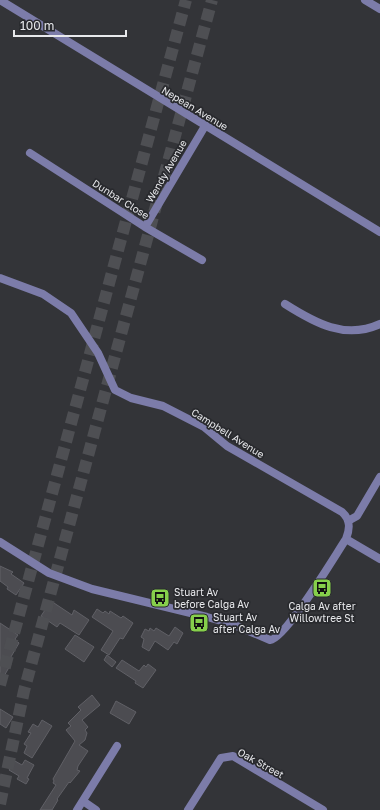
<svg xmlns="http://www.w3.org/2000/svg" width="380" height="810" viewBox="0 0 380 810" font-family="'Golos Text',sans-serif">
<style>
.building{fill:#4c4c51;stroke:#606066}
.lines{fill:none;stroke-linecap:round;stroke-linejoin:round}
.motorway-tunnel{stroke:#4e4f53;stroke-width:12;stroke-dasharray:12 6;stroke-linecap:butt}
.minor{stroke:#7c7ca9;stroke-width:8}
.labels{text-anchor:middle;dominant-baseline:central;stroke-width:3.5;stroke-linejoin:round;paint-order:stroke}
.street-label{font-size:10px;fill:#e8e9ec;stroke:#292a2e}
.poi-label{font-size:10px;fill:#e8e9ec;stroke:#292a2e;text-anchor:start}
</style>
<rect width="100%" height="100%" fill="#333438"/>
<path class="building" d="M 0,566 L 13,572 L 11,574 L 24,583 L 16,595 L 7,589 L 8,587 L 0,581 Z
M 51,601 L 72,615 L 74,610 L 89,620 L 79,635 L 60,623 L 57,627 L 41,616 Z
M 97,609 L 103,613 L 105,611 L 109,614 L 110,611 L 121,618 L 123,616 L 133,623 L 123,639 L 120,638 L 109,655 L 101,650 L 113,631 L 92,617 Z
M 0,623 L 18,635 L 15,639 L 19,643 L 8,662 L 11,664 L 0,683 Z
M 175,627 L 183,633 L 177,644 L 174,642 L 168,650 L 155,641 L 149,651 L 142,647 L 144,639 L 141,637 L 145,629 L 149,631 L 150,628 L 154,631 L 156,628 L 169,636 Z
M 75,635 L 94,647 L 84,662 L 65,649 Z
M 107,655 L 116,662 L 112,667 L 104,660 Z
M 122,660 L 139,671 L 144,665 L 146,667 L 148,664 L 156,670 L 143,688 L 135,683 L 136,681 L 116,668 Z
M 92,695 L 100,705 L 82,720 L 88,727 L 85,730 L 87,733 L 85,740 L 79,745 L 88,751 L 78,766 L 77,770 L 80,771 L 70,783 L 69,782 L 57,799 L 58,800 L 52,810 L 40,810 L 56,785 L 53,783 L 54,781 L 53,779 L 75,741 L 66,730 L 71,726 L 68,723 L 81,710 L 78,707 Z
M 116,701 L 136,712 L 129,724 L 110,713 Z
M 0,709 L 13,717 L 6,728 L 0,724 Z
M 42,720 L 52,726 L 32,758 L 24,753 L 27,746 L 24,744 L 31,733 L 28,732 L 33,724 L 38,727 Z
M 25,760 L 34,765 L 27,778 L 29,779 L 26,784 L 17,779 L 19,776 L 9,770 L 15,761 L 22,765 Z"/>
<g class="lines">
<path class="motorway-tunnel" d="M 0,685 L 186,0
M 0,804 L 24,691 L 212,0"/>
<path class="minor" d="M 0,0 L 380,232
M 365,0 L 380,9
M 30,153 L 145,227 L 202,260
M 145,227 L 205,126
M 0,278 L 43,294 L 71,313 L 98,353 L 115,390 L 131,398 L 163,406 L 204,427 L 227,446 L 342,512 C 351,520 350,529 346,539 C 334,557 286,638 270,640 L 232,624 L 207,617 L 92,589 L 49,573 L 0,542
M 285,304 C 315,323 345,340 380,324
M 348,521 L 357,516 L 380,477
M 346,539 L 380,559
M 83,801 L 96,810
M 77,810 L 117,746
M 188,810 L 221,758 L 233,756 L 323,810"/>
</g>
<defs>
<symbol id="bus-square" viewBox="-11 -11 22 22"><rect x="-9" y="-9" width="18" height="18" rx="4" fill="#86cf4b" stroke="#292a2e"/><path d="M-5-6H5V4H4V6H2V4H-2V6H-4V4H-5ZM-3.5-4V0h7V-4ZM-3.5 1.2v1.5H-2V1.2ZM2 1.2v1.5H3.5V1.2Z" fill="#111"/></symbol>
</defs>
<g fill-rule="evenodd">
<use href="#bus-square" x="311" y="577" width="22" height="22"/>
<use href="#bus-square" x="149" y="587" width="22" height="22"/>
<use href="#bus-square" x="188" y="612" width="22" height="22"/>
</g>
<g class="labels">
<g class="street-label">
<text transform="translate(195 108) rotate(31)">Nepean Avenue</text>
<text transform="translate(166 171) rotate(-60)">Wendy Avenue</text>
<text transform="translate(121 199) rotate(32)">Dunbar Close</text>
<text transform="translate(228 433) rotate(32)">Campbell Avenue</text>
<text transform="translate(261 763) rotate(29)">Oak Street</text>
</g>
<g class="poi-label">
<text x="174" y="592">Stuart Av<tspan x="174" dy="12">before Calga Av</tspan></text>
<text x="322" y="606" text-anchor="middle">Calga Av after<tspan x="322" dy="12">Willowtree St</tspan></text>
<text x="213" y="617">Stuart Av<tspan x="213" dy="12">after Calga Av</tspan></text>
</g>
</g>
<path d="M14 30v6h112v-6" fill="none" stroke="#e8e9ec" stroke-width="2"/>
<text x="20" y="30" font-size="12" fill="#e8e9ec" stroke="#292a2e" stroke-width="3" paint-order="stroke">100 m</text>
</svg>
